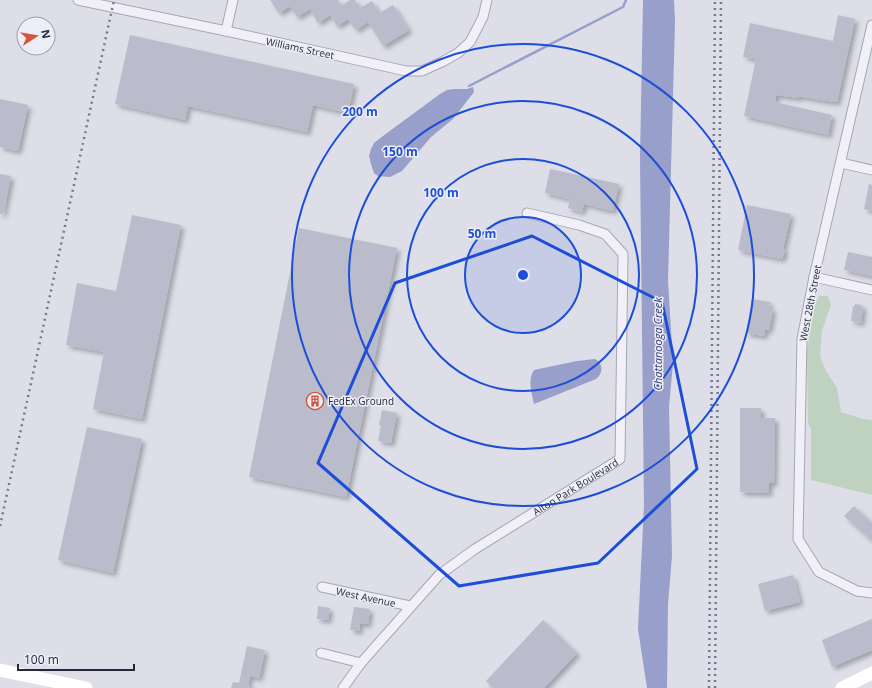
<svg xmlns="http://www.w3.org/2000/svg" width="872" height="688" viewBox="0 0 872 688" font-family="'Open Sans',sans-serif">
<style>
.green{fill:#bed2bf}
.water{fill:#979fca}
.lines{fill:none;stroke-linecap:round;stroke-linejoin:round}
.stream{stroke:#979fca;stroke-width:2.5}
.building{fill:#babbcb;filter:url(#shadow)}
.street-casing{stroke:#a6a7b5;stroke-width:11}
.street{stroke:#f0f0f6;stroke-width:9}
.secondary{stroke:#fff;stroke-width:13}
.rail{stroke:#767892;stroke-width:2.5;stroke-dasharray:2 4;stroke-linecap:butt}
.marked{fill:none;stroke:#1d4ed8;stroke-width:3;stroke-linejoin:round}
.ring{fill:none;stroke:#1d4ed8;stroke-width:2}
.labels{text-anchor:middle;dominant-baseline:central;stroke-width:3;stroke-linejoin:round;paint-order:stroke}
.street-label{font-size:10px;fill:#26273f;stroke:#edeef5}
.poi-label{font-size:10px;fill:#26273f;stroke:#edeef5;text-anchor:start}
.water-label{font-size:11px;font-style:italic;fill:#2f3875;stroke:#edeef5}
.centre{fill:#1d4ed8;stroke:#edeef5;stroke-width:2}
.ring-label{font-size:12px;text-anchor:middle;font-weight:bold;fill:#1d4ed8;stroke:#edeef5;stroke-width:3;stroke-linejoin:round;paint-order:stroke}
</style>
<defs>
<filter id="shadow"><feDropShadow dx="3.5" dy="3.5" stdDeviation="2" flood-color="#0004"/></filter>
</defs>
<rect width="100%" height="100%" fill="#dddee8"/>
<path class="green" d="M 819,296 L 828,296 L 831,304 L 822,331 L 820,356 L 826,371 L 837,388 L 841,412 L 863,419 L 872,420 L 872,495 L 811,480 L 811,429 L 808,423 L 807,350 L 814,307 Z"/>
<path class="water" d="M 643,0 L 674,0 L 675,22 L 668,280 L 673,364 L 669,406 L 672,556 L 668,604 L 667,688 L 647,688 L 638,629 L 644,505 L 640,158 Z
M 473,87 L 474,92 L 453,119 L 431,137 L 402,171 L 390,177 L 378,176 L 374,173 L 371,164 L 369,156 L 371,149 L 374,143 L 383,136 L 440,94 L 447,90 L 454,89 L 467,89 Z
M 595,359 C 604,364 603,373 596,379 L 534,404 C 532,394 527,380 534,370 L 577,361 Z"/>
<g class="lines">
<path class="stream" d="M 469,86 L 623,7 L 626,0"/>
</g>
<path class="building" d="M 270,0 L 338,0 L 341,6 L 350,0 L 355,0 L 360,8 L 372,1 L 379,13 L 393,5 L 409,30 L 383,46 L 368,22 L 356,30 L 348,19 L 337,26 L 330,15 L 318,23 L 310,9 L 297,17 L 290,6 L 279,13 Z
M 838,15 L 855,19 L 837,102 L 821,100 L 799,96 L 799,98 L 776,95 L 775,102 L 832,115 L 828,135 L 744,116 L 756,59 L 743,57 L 750,23 L 833,41 Z
M 130,35 L 354,84 L 348,113 L 313,105 L 307,132 L 188,106 L 185,120 L 115,104 Z
M 0,99 L 28,105 L 18,151 L 0,147 Z
M 550,169 L 619,184 L 613,211 L 584,204 L 582,212 L 568,208 L 570,199 L 545,193 Z
M 0,174 L 11,176 L 3,214 L 0,214 Z
M 869,184 L 872,185 L 872,211 L 864,209 Z
M 747,205 L 791,214 L 783,249 L 785,250 L 782,259 L 738,250 Z
M 132,215 L 181,225 L 142,419 L 93,409 L 104,352 L 66,345 L 77,283 L 116,291 Z
M 299,228 L 397,248 L 346,497 L 249,477 Z
M 848,252 L 872,257 L 872,276 L 844,270 Z
M 752,299 L 770,302 L 769,308 L 773,309 L 769,330 L 765,329 L 764,336 L 746,333 Z
M 855,304 L 862,305 L 861,307 L 863,307 L 861,323 L 851,321 L 853,306 L 855,306 Z
M 740,408 L 761,408 L 761,418 L 775,418 L 774,483 L 769,483 L 769,493 L 740,492 Z
M 382,410 L 397,413 L 391,443 L 378,441 L 381,426 L 379,425 Z
M 87,427 L 142,439 L 113,573 L 58,560 Z
M 854,506 L 872,523 L 872,541 L 844,516 Z
M 793,575 L 800,602 L 765,611 L 758,584 Z
M 318,606 L 330,608 L 328,620 L 317,619 Z
M 354,607 L 370,609 L 368,624 L 360,623 L 359,631 L 350,630 Z
M 872,619 L 872,650 L 832,667 L 822,640 Z
M 543,620 L 577,653 L 544,688 L 493,688 L 486,681 Z
M 247,646 L 265,650 L 259,678 L 250,676 L 248,685 L 250,685 L 249,688 L 231,688 L 233,682 L 239,683 Z"/>
<g class="lines">
<defs>
<g id="street">
<path d="M 78,0 L 226,31 L 406,71 L 422,71 L 442,62 L 458,53 L 470,42 L 483,17 L 487,0"/>
<path d="M 872,25 L 814,277 L 802,339 L 798,539 L 819,572 L 857,591 L 872,593"/>
<path d="M 226,31 L 233,0"/>
<path d="M 841,163 L 872,170"/>
<path d="M 814,277 L 872,290"/>
<path d="M 322,587 L 410,606"/>
<path d="M 321,653 L 361,663"/>
<path id="s1" d="M 343,688 L 361,663 L 439,575 L 475,549 L 620,459 L 623,254 L 605,234 L 579,225 L 527,213"/>
</g>
</defs>
<use href="#street" class="street-casing"/>
<use href="#street" class="street"/>
<path class="secondary" d="M 0,670 L 86,688
M 842,688 L 872,673"/>
<path class="rail" d="M 0,526 L 114,0
M 709,688 L 715,0
M 715,688 L 721,0"/>
</g>
<path class="marked" d="M 532,236 L 662,302 L 697,469 L 598,563 L 459,586 L 318,463 L 395,283 Z"/>
<circle cx="523" cy="275" r="58" fill="#1d4ed8" fill-opacity=".12"/>
<g class="ring">
<circle cx="523" cy="275" r="58"/>
<circle cx="523" cy="275" r="116"/>
<circle cx="523" cy="275" r="174"/>
<circle cx="523" cy="275" r="231"/>
</g>
<defs>
<symbol id="building-ring" viewBox="-11 -11 22 22"><circle r="9.5" fill="#edeef5" stroke="#d3553c" stroke-width="1.5"/><path d="M-4-6H4V6H1V3H-1V6H-4ZM-2.5-4.3h1.7v1.8h-1.7ZM.8-4.3h1.7v1.8H.8ZM-2.5-1h1.7V.8h-1.7ZM.8-1h1.7V.8H.8Z" fill="#d3553c"/></symbol>
</defs>
<g fill-rule="evenodd">
<use href="#building-ring" x="305" y="391" width="20" height="20"/>
</g>
<g class="labels">
<g class="street-label">
<text transform="translate(300 48) rotate(12)">Williams Street</text>
<text transform="translate(810 303) rotate(-79)">West 28th Street</text>
<text stroke="none"><textPath href="#s1" startOffset="311">Alton Park Boulevard</textPath></text>
<text transform="translate(366 597) rotate(12)">West Avenue</text>
</g>
<g class="poi-label">
<text x="328" y="401">FedEx Ground</text>
</g>
<g class="water-label">
<text transform="translate(657 344) rotate(-90)">Chattanooga Creek</text>
</g>
</g>
<circle cx="523" cy="275" r="6" class="centre"/>
<g class="ring-label">
<text x="360" y="116">200 m</text>
<text x="400" y="156">150 m</text>
<text x="441" y="197">100 m</text>
<text x="482" y="238">50 m</text>
</g>
<g transform="translate(36 36) rotate(78)"><circle r="19" fill="#edeef5" stroke="#9d9eac"/>
<path d="M0-3L7 15L0 10L-7 15Z" fill="#d3553c"/>
<text y="-6" font-size="11" font-weight="bold" text-anchor="middle" fill="#26273f">N</text>
</g>
<path d="M18 664v6h116v-6" fill="none" stroke="#26273f" stroke-width="2"/>
<text x="24" y="664" font-size="12" fill="#26273f" stroke="#edeef5" stroke-width="3" paint-order="stroke">100 m</text>
</svg>
